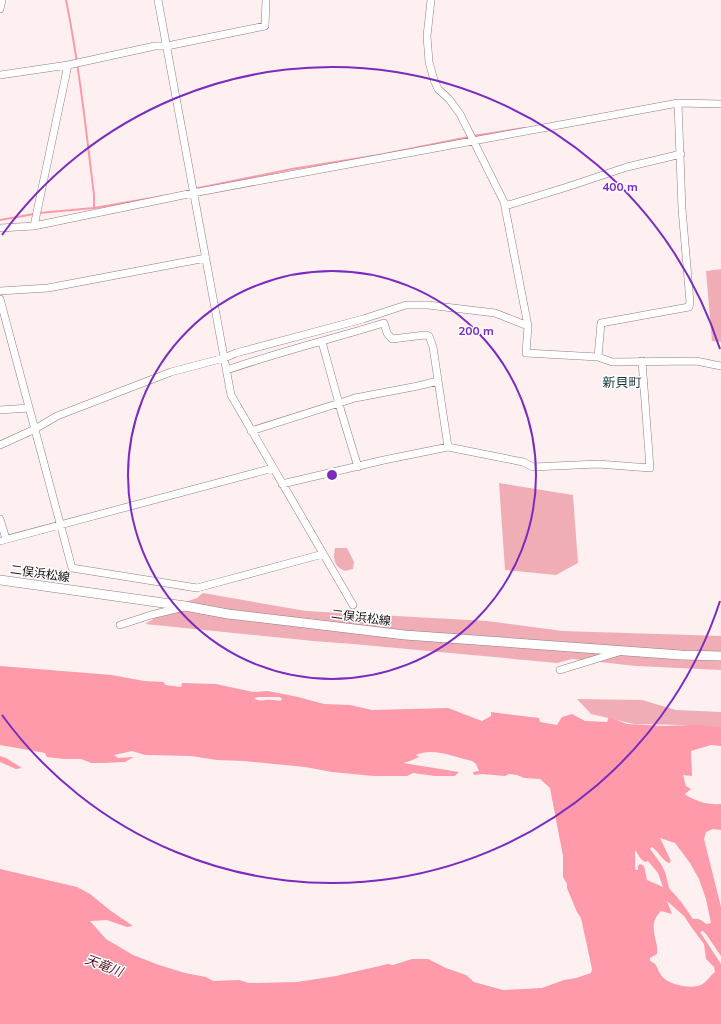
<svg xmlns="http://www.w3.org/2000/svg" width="721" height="1024" viewBox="0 0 721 1024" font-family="Mulish,'Noto Sans JP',sans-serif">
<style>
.green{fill:#f1adb6}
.water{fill:#fe9aa9;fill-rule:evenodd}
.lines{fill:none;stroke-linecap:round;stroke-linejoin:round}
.stream{stroke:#fe9aa9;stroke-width:2}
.minor-casing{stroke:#917c7e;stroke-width:8}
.major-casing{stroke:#917c7e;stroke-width:10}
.minor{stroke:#fff;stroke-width:7}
.major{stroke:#fff;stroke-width:9}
.ring{fill:none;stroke:#7b2cbf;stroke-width:2}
.labels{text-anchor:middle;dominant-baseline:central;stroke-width:3;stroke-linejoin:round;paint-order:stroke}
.street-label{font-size:12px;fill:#10090a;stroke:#fff}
.neighbourhood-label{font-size:13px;fill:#16373d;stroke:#fff}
.water-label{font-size:13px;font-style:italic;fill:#4e1120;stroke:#fff}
.centre{fill:#7b2cbf;stroke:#fff;stroke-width:2}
.ring-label{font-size:12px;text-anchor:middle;font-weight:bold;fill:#7b2cbf;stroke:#fff;stroke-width:3;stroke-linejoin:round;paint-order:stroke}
</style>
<rect width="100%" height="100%" fill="#fef0f1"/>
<path class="green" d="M 721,269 L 721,342 L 712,341 L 706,271 Z
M 499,483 L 573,495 L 578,563 L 556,575 L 505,570 Z
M 335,548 L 347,548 L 354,562 L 353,569 L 345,571 C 334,566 333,560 335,548 Z
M 203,593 L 306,611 L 487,621 L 563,631 L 721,636 L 721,670 L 636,666 L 572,659 L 557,663 L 353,644 L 313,641 L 145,624 L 177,605 L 197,598 Z
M 577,699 L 642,700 L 676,710 L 721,712 L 721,729 L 683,725 L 634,724 L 591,714 Z"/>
<path class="water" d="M 0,666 L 112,675 L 144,681 L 164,682 L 165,685 L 181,687 L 182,683 L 216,684 L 253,692 L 268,691 L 298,697 L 324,704 L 350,705 L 372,710 L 448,708 L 482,721 L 491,716 L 491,712 L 539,718 L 540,722 L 557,725 L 562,717 L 572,714 L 585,721 L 607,722 L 609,717 L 627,724 L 664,726 L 694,725 L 721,727 L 721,746 L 711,745 L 691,751 L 692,776 L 683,775 L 686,786 L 691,789 L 685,794 L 686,795 C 698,802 708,805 721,804 L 721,830 L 713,829 L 706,832 L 704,839 L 721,907 L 721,956 L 706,934 L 703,931 L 700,932 L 721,964 L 721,1024 L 0,1024 L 0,869 L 77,887 L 90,894 L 111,911 L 133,926 L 127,927 L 107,920 L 90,921 L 106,939 L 133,955 L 159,965 L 185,973 L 206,977 L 213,981 L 239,980 L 249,983 L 297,982 L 336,976 L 388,964 L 393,965 L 412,959 L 428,959 L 446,968 L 466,975 L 474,982 L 503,990 L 542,988 L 564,980 L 576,978 L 591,973 L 592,969 L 581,918 L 577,912 L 567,888 L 567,884 L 563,877 L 563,856 L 550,788 L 540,779 L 524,778 L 517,775 L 509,774 L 505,776 L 482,774 L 474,775 L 473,772 L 479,771 L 476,764 L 472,761 C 455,757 432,747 416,755 L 419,757 L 410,761 L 403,763 L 459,772 L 455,776 L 435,776 L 413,773 L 407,776 L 374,776 L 332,772 L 305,767 L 244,761 L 217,760 L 191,756 L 145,755 L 132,751 L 114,755 L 118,758 L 134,757 L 125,762 L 102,763 L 91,763 L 81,759 L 64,759 L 47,757 L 45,753 L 0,745 ZM 259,697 L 280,697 L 282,699 L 280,701 C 277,700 275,700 272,700 C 265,699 260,703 254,698 ZM 660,838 L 675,843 L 690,863 L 699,879 L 706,899 L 711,923 L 706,924 C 702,920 698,918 693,919 L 682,903 L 669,888 L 665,872 L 661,864 L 650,849 L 652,847 C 659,852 662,860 669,863 L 671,861 ZM 635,850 L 641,859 L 645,862 L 648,861 L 658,873 L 663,887 L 647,880 L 644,866 L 640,864 L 638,866 L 638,870 L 636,870 L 635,868 ZM 667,901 L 684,916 L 692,928 L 704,944 L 706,959 L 714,967 L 715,972 C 711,975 708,980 704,983 C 695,991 667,985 661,975 C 656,968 659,965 650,961 L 650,958 L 657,954 C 659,939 646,926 661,911 L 672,914 Z
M 0,756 L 6,758 L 22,768 L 16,769 L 0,762 Z"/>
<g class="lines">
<path class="stream" d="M 66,0 C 79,64 86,130 94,195 L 94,208
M 473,136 L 524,128
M 194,189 L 292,169 L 379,155 L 469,137
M 39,213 L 94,208 L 169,195
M 0,220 L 34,214"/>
<defs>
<path id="minor" d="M 158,0 L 231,395 L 353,605
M 431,0 L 427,36 L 429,62 L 434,80 L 438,89 L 449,99 L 460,114 L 504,202 L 528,326
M 0,9 L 2,0
M 0,75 L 68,65 L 155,46 L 167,46 L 265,26 L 266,0
M 505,206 L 567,187 L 627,167 L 681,154
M 34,226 L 68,65
M 0,228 L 34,226 L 193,193 L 678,103 L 721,104
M 0,291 L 48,288 L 206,258
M 0,299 L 72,568 L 197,588 L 323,554
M 322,342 L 341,411 L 358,467
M 598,357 L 601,323 L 689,307 L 690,302 L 682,209 L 678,103
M 227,370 C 278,352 332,339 384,323 L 387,333 L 392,339 L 425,335 L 429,336 L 433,347 L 448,447
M 0,410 L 29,408
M 251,431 L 355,398 L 418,386 L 438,381
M 0,445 L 35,429 L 57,416 L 171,372 L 224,358 L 236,353 L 363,319 L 406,305 L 428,305 L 495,313 L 528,326 L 526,353 L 598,357 L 612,362 L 696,361 L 721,366
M 282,484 L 384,460 L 448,447 L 523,462 L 533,467 L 598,464 L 650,468 L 642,361
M 0,519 L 6,539
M 0,541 L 273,468
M 120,625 L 151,615 L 184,607
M 560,670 L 619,652"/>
<path id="major" d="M 0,580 L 185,606 L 228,614 L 405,635 L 681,655 L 721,656"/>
</defs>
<use href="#minor" class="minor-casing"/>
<use href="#major" class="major-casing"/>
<use href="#minor" class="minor"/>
<use href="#major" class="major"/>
</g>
<g class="ring">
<circle cx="332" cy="475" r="204"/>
<path d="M720 601A408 408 0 0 1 2 715M2 235A408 408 0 0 1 720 349"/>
</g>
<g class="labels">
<g class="street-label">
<text transform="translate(40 573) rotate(8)">二俣浜松線</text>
<text transform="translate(361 617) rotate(7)">二俣浜松線</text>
</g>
<g class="neighbourhood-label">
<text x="622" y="382">新貝町</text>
</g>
<g class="water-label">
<text transform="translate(104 965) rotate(21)">天竜川</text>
</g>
</g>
<circle cx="332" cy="475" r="6" class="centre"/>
<g class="ring-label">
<text x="620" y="191">400 m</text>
<text x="476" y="335">200 m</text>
</g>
</svg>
